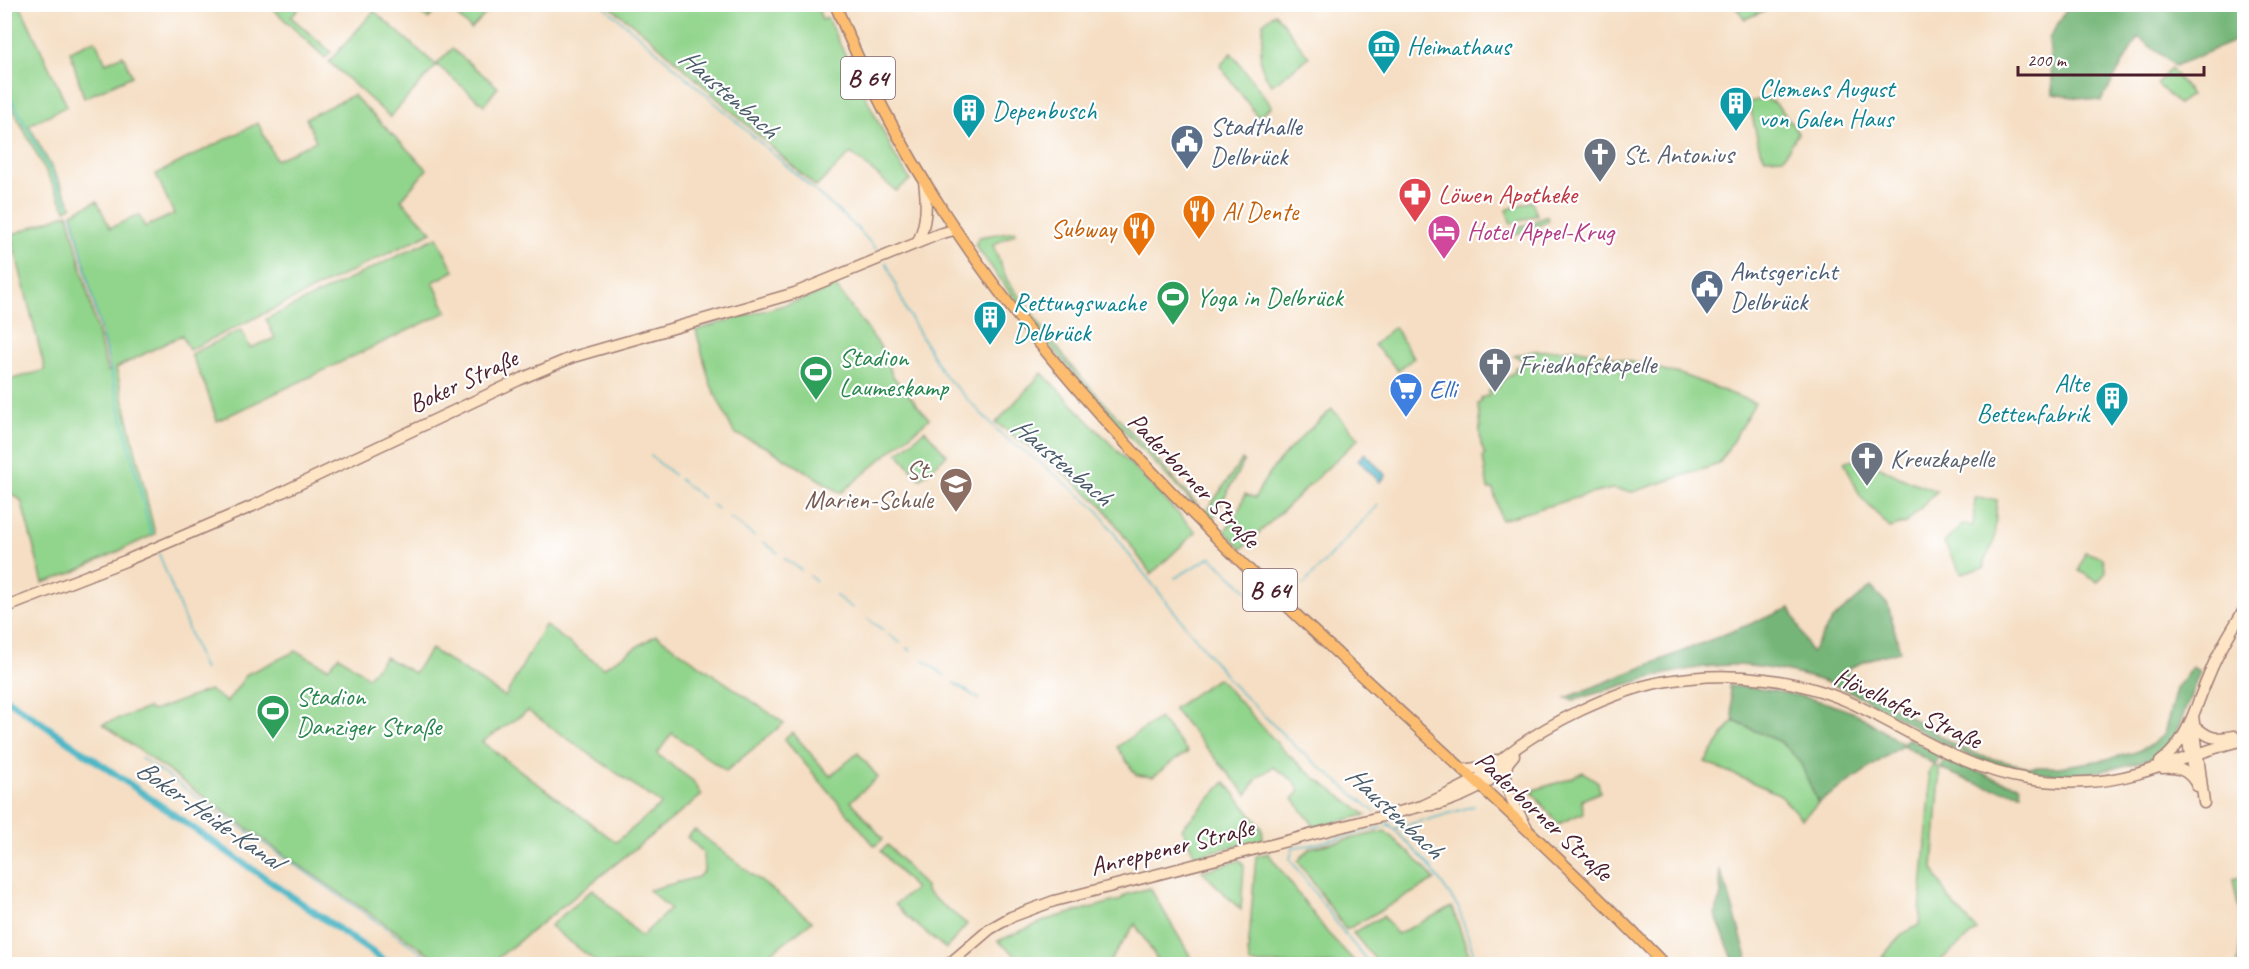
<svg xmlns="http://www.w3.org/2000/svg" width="2249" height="969" viewBox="0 0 2249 969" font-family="Caveat,sans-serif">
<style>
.green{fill:#91d48c;stroke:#6e7a5c;stroke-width:1.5;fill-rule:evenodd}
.forest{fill:#74b678;stroke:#5f6a52;stroke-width:1.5}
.water{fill:#49b5c5;stroke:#4a6a78;stroke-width:1.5}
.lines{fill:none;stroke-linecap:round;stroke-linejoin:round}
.stream{stroke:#49b5c5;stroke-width:1.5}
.canal{stroke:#49b5c5;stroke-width:7}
.secondary-casing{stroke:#a07e77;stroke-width:13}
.primary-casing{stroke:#a07e77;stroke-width:13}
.secondary{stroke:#fee5c5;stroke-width:10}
.primary{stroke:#fcbd6f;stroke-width:10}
.labels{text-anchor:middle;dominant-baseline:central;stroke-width:4.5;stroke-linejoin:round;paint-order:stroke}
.shield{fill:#fff;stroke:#80626b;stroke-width:1.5}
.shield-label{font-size:24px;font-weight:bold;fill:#4a1f2b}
.culture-label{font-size:26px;fill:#0d838f;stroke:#fff;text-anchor:start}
.service-label{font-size:26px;fill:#4e5e75;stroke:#fff;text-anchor:start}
.worship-label{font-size:26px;fill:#5b616d;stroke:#fff;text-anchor:start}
.health-label{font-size:26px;fill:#be3a42;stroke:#fff;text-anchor:start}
.food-label{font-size:26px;fill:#c56008;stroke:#fff;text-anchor:start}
.hotel-label{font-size:26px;fill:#b23c85;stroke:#fff;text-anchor:start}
.leisure-label{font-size:26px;fill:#27864d;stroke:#fff;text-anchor:start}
.street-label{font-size:26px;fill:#4a1f2b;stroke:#fff}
.shop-label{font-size:26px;fill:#366cbe;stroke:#fff;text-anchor:start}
.education-label{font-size:26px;fill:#785e54;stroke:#fff;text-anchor:end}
.water-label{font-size:27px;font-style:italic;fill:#4a5b69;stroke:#fff}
</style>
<rect width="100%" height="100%" fill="#fff"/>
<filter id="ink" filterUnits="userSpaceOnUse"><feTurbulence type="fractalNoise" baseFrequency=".0167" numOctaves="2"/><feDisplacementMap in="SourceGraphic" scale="12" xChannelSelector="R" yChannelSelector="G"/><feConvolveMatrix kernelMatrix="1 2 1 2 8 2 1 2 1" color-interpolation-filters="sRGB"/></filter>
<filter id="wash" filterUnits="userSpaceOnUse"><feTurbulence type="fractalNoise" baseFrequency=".008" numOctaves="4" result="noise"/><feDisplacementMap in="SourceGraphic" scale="24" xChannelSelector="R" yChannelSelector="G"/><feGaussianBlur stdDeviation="1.35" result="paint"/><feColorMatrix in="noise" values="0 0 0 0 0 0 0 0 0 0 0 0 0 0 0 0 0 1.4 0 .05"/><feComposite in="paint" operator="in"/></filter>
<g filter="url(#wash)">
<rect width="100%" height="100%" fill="#f5dec3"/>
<path class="green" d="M 4,5 L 20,5 L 67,106 L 29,125 L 72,206 L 66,210 L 5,94 Z
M 269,5 L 302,5 L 291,17 L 331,52 L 325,58 Z
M 411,5 L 442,5 L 428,19 Z
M 446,5 L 494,5 L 471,29 Z
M 608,5 L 817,5 L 822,20 L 827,18 L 894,154 L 910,180 L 896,191 L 851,153 L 816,187 L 648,36 Z
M 1734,5 L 1777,5 L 1745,19 Z
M 374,11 L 436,65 L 452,49 L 498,87 L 484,105 L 437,65 L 390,117 L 329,62 Z
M 1275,13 L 1309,57 L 1272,85 C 1251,59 1265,52 1263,23 Z
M 95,40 L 106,63 L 123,55 L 132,76 L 84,98 L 70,51 Z
M 1231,53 L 1272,106 L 1258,117 L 1220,66 Z
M 2171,68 L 2191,95 L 2178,104 L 2157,84 Z
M 353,95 L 427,169 L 401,200 L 432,232 L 189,350 L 182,335 L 116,368 L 155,534 L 72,573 L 43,583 L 21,500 L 5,490 L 5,381 L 45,370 L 11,235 L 68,213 L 107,371 L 110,371 L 72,213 L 97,201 L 110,228 L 139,215 L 145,227 L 174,214 L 156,174 L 258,123 L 276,160 L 316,141 L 306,118 Z
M 1763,99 C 1777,99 1790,121 1798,133 L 1784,157 L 1765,158 L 1759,146 L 1749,102 Z
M 1532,201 L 1537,215 L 1511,224 L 1506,210 Z
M 1547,216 L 1549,221 L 1507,238 L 1506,233 Z
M 1015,231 L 1016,233 L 993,245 L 1007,280 L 1072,367 L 1205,513 L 1242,460 L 1244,461 L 1211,522 L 1109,415 L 1043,337 L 975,245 L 979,237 Z
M 437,237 L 454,271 L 433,282 L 447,312 L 217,421 L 206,388 L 191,354 L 241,330 L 250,348 L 275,338 L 266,319 Z
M 836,287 L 880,346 L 892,375 L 929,419 L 841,493 L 768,448 L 734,433 L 710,383 L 696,330 L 798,301 Z
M 1394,327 L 1414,358 L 1398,370 L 1374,345 Z
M 1580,349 L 1683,375 L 1755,403 L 1719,464 L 1633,492 L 1612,489 L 1586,495 L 1501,520 L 1493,489 L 1488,489 L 1483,457 L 1485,455 L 1481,445 L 1478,404 L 1481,402 L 1481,398 L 1489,395 L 1488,391 L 1499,387 L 1498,385 L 1515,371 L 1515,367 L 1523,367 L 1523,360 L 1514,356 L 1534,351 Z
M 1042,373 L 1196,532 L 1151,574 L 1102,505 L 1047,460 L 996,423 Z
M 1332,409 L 1359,438 L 1242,549 L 1225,531 L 1239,511 L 1245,494 L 1255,498 C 1271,462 1303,436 1332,409 Z
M 925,430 L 947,455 L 920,479 L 898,453 Z
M 1862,458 L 1901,478 L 1937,491 L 1906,523 L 1890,528 L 1860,496 L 1844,461 Z
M 1975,498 L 1997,500 L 1994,543 L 1984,561 L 1985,568 L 1961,573 L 1944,543 L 1962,525 L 1973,526 Z
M 2085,552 L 2103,558 L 2106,572 L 2098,582 L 2079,571 Z
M 545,625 L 603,668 L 656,635 L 784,723 L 726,771 L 672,733 L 657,754 L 693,781 L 702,795 L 490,964 L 444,964 L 287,857 L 103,724 L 148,708 L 153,711 L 209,690 L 227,702 L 247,674 L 296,651 L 328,668 L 339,656 L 368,677 L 385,657 L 414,673 L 431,649 L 505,697 ZM 528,711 L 661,804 L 661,805 L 616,842 L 482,742 Z
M 1218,678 L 1286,753 L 1314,777 L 1366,815 L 1315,827 L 1293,799 L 1300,791 L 1293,780 L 1273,767 L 1257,778 L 1247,795 L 1173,709 Z
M 1159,718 L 1188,752 L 1173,761 L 1153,777 L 1136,775 L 1117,747 Z
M 1733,721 L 1780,742 L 1799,760 L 1818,803 L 1802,819 L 1779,794 L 1705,762 Z
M 792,732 L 830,776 L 858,753 L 878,777 L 851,801 L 883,839 L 875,846 L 784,739 Z
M 1933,765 L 1939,768 L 1939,788 L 1933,868 L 1948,898 L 1977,930 L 1936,964 L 1901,964 L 1882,957 L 1902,934 L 1919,925 L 1930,795 L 1928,774 Z
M 1583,772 L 1598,782 L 1600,792 L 1582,800 L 1583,813 L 1558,824 L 1531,791 L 1566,780 Z
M 1225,782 L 1262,828 L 1263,839 L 1195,856 L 1182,828 Z
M 695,830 L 812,921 L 756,964 L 599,964 L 550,926 L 593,889 L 641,937 L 670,909 L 649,890 L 698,877 L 704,871 L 703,852 L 687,837 Z
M 1385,831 L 1422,865 L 1435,880 L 1346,930 L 1298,861 L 1310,848 Z
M 888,845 L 926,888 L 926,892 L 967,924 L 946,949 L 907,917 L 895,904 L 915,889 L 881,851 Z
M 1268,853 L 1327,932 L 1357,964 L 1250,964 L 1248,953 L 1256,856 Z
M 1240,860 L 1244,865 L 1241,910 L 1202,871 Z
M 2244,876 L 2244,964 L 2238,964 L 2242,925 L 2233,879 Z
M 1150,888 L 1195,964 L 1160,964 L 1135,924 L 1108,964 L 1026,964 L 998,941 L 1049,919 L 1120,900 L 1125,895 Z
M 1452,907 L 1472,964 L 1379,964 L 1353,933 L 1383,916 L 1397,934 Z"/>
<path class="forest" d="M 2069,5 L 2244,5 L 2244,37 L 2175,66 L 2138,37 L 2101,101 L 2053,94 L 2049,39 Z
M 1871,587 L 1888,605 L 1900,651 L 1873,658 L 1849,668 L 1847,678 L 1953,744 L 1981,756 L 2028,767 L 2059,767 L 2102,760 L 2133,753 L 2151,745 L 2164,734 L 2176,689 L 2192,667 L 2200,671 L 2172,744 C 2160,759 2141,761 2123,766 C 2078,779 2024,777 1980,760 C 1934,744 1895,712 1851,692 C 1819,677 1785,670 1750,666 C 1700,659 1622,686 1573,700 L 1566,698 L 1790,608 L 1811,653 L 1832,620 Z
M 1729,686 C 1772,689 1816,696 1856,714 C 1872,722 1887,735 1903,744 L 1909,738 L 1940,756 L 1935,765 L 1903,745 L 1818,803 L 1799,760 L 1780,742 L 1734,721 Z
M 1945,759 L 1998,780 L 2020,785 L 2022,793 C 1990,790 1969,782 1940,768 Z
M 1719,869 L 1728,891 L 1749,964 L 1735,964 L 1715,914 L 1721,895 Z"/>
<path class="water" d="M 1365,453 L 1386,476 L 1380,482 L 1358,460 Z"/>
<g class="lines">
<path class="stream" d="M 601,4 L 643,39 L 856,227 L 880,253
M 4,84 L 68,205
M 72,215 L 151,534
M 886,262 L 906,310 L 944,375 L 1004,437 L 1041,463 L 1097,509 L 1130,556 L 1233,685 L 1296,747 L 1375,812
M 651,456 L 674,475
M 679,479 L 703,498
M 712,505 L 718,509
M 730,518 L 754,536
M 763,542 L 778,553
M 159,554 L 204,670
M 784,558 L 801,570
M 810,576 L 816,581
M 1175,578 L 1211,557 L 1266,608 L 1270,608
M 1303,585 L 1378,505
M 835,595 L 852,608
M 868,619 L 884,631
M 888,634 L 900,643
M 907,648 L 911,651
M 924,660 L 945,676
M 954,683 L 979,699
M 141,758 L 438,964
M 1427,820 L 1474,806
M 1386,821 L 1428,864 L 1458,907 L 1477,964
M 1394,829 L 1424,820
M 1370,964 L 1344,933 L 1290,859 L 1293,847 L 1310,845 L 1391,825"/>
<path class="canal" d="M 4,697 L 389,964"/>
</g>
</g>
<g filter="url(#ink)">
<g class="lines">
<defs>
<path id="secondary" d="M 918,242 C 927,221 927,204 924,181
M 4,608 L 125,561 L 253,506 L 523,378 L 573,357 L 795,293 L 939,234 L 954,230
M 2193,715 L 2204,803
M 2196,727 C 2211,740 2215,739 2234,736
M 2187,731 L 2190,756 L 2197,786
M 2160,762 C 2189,741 2195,706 2209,675 C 2218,652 2231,631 2244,610
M 1507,765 C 1502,789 1516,807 1527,828
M 2162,768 C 2176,767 2187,769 2195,782
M 1463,770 L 1482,767 L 1496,760
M 1422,806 C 1444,796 1467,786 1487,773 C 1494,768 1500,760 1507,755 C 1546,724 1613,691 1662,682 C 1730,669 1804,678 1866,710 C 1919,737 1968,770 2028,779 C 2047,782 2067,783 2087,782 C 2141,780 2192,752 2244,740
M 949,964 L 990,929 L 1011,917 L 1054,901 L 1422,806 L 1439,804 C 1473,793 1492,784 1514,755"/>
<path id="primary" d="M 835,4 C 999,410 1371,660 1664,964"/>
</defs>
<use href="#secondary" class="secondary-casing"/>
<use href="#primary" class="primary-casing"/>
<use href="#secondary" class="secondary"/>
<use href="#primary" class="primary"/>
</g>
</g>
<defs>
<symbol id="museum-pin" viewBox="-11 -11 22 30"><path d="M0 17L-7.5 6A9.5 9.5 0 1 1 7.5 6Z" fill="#0f9aa8" stroke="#fff"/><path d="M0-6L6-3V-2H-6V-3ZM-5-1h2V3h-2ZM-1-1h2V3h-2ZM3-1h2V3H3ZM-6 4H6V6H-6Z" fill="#fff"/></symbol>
<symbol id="building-pin" viewBox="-11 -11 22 30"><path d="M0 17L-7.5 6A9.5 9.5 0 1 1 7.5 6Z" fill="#0f9aa8" stroke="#fff"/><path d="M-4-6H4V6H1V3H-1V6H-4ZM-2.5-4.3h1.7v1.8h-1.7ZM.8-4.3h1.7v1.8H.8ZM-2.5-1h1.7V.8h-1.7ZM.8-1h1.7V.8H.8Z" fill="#fff"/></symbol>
<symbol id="civic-pin" viewBox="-11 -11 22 30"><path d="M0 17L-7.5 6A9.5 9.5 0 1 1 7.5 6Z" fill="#5c6f8a" stroke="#fff"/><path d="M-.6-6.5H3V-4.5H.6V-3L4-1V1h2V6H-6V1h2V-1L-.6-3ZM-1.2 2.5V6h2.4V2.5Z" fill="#fff"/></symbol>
<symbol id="church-pin" viewBox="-11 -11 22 30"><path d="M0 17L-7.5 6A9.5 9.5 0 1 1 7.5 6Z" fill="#6b7280" stroke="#fff"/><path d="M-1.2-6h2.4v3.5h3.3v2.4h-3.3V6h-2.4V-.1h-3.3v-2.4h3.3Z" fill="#fff"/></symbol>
<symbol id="pharmacy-pin" viewBox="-11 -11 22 30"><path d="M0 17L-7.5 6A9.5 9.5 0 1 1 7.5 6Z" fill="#e0444e" stroke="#fff"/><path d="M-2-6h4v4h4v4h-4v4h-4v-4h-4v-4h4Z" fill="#fff"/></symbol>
<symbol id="restaurant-pin" viewBox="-11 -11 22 30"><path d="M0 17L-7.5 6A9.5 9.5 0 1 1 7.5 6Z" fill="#e8710a" stroke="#fff"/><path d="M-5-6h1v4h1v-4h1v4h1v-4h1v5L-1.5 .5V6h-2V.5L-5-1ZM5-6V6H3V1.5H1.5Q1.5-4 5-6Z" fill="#fff"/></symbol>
<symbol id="hotel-pin" viewBox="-11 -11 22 30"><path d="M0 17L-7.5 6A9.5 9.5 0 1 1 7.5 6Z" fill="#d1479c" stroke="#fff"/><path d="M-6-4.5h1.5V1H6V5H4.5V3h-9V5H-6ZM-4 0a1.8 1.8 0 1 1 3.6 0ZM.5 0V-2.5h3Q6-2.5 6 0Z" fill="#fff"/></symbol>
<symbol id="stadium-pin" viewBox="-11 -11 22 30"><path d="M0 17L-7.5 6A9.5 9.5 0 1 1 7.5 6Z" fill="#2e9e5b" stroke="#fff"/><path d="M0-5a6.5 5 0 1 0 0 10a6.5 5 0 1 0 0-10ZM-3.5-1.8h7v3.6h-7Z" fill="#fff"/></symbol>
<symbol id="supermarket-pin" viewBox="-11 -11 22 30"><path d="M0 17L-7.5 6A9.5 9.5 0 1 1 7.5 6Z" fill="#3f7fe0" stroke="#fff"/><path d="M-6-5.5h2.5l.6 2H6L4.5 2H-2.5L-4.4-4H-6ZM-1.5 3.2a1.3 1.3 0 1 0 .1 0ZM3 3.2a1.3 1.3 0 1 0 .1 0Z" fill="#fff"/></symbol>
<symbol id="school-pin" viewBox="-11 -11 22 30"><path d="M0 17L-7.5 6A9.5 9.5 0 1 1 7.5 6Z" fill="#8d6e63" stroke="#fff"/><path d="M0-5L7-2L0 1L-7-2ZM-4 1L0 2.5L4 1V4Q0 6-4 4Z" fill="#fff"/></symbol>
</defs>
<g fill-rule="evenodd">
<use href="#museum-pin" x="1365" y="27" width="38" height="52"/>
<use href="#building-pin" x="1717" y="84" width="38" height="52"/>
<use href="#building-pin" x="950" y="91" width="38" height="52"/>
<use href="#civic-pin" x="1168" y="122" width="38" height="52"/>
<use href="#church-pin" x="1581" y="135" width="38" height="52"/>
<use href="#pharmacy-pin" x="1396" y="175" width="38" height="52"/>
<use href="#restaurant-pin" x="1180" y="192" width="38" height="52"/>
<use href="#restaurant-pin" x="1120" y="209" width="38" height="52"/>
<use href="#hotel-pin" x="1425" y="212" width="38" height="52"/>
<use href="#civic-pin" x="1688" y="267" width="38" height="52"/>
<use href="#stadium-pin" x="1154" y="278" width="38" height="52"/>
<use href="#building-pin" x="971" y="298" width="38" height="52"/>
<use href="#church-pin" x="1476" y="345" width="38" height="52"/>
<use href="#stadium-pin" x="797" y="353" width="38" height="52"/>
<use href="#supermarket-pin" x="1387" y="370" width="38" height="52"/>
<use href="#building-pin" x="2093" y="379" width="38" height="52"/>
<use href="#church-pin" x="1848" y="439" width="38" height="52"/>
<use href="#school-pin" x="937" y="465" width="38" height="52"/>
<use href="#stadium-pin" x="254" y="692" width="38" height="52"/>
</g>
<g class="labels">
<g class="shield">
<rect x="841" y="57" width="54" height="42" rx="4.5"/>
<rect x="1243" y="569" width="54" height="42" rx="4.5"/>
</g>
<g class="shield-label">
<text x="868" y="78">B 64</text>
<text x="1270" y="590">B 64</text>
</g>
<g class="culture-label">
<text x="1407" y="46">Heimathaus</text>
<text x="1759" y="88">Clemens August<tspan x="1759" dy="30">von Galen Haus</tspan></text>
<text x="992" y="110">Depenbusch</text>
<text x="1013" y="302">Rettungswache<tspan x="1013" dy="30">Delbrück</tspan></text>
<text x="2089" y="383" text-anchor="end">Alte<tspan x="2089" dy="30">Bettenfabrik</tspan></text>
</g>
<g class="service-label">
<text x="1210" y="126">Stadthalle<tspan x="1210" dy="30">Delbrück</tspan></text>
<text x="1730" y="271">Amtsgericht<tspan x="1730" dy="30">Delbrück</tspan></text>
</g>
<g class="worship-label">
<text x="1623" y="154">St. Antonius</text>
<text x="1518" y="364">Friedhofskapelle</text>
<text x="1890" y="458">Kreuzkapelle</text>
</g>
<g class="health-label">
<text x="1438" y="194">Löwen Apotheke</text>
</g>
<g class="food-label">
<text x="1222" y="211">Al Dente</text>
<text x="1116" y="228" text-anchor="end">Subway</text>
</g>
<g class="hotel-label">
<text x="1467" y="231">Hotel Appel-Krug</text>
</g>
<g class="leisure-label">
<text x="1196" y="297">Yoga in Delbrück</text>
<text x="839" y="357">Stadion<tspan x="839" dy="30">Laumeskamp</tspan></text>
<text x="296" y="696">Stadion<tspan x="296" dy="30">Danziger Straße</tspan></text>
</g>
<g class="street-label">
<text transform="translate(463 381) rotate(-25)">Boker Straße</text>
<text transform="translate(1194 480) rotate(46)">Paderborner Straße</text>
<text transform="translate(1908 708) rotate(25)">Hövelhofer Straße</text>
<text transform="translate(1544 816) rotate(43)">Paderborner Straße</text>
<text transform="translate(1172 847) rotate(-14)">Anreppener Straße</text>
</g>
<g class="shop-label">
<text x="1429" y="389">Elli</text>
</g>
<g class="education-label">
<text x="933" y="469">St.<tspan x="933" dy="30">Marien-Schule</tspan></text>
</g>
<g class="water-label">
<text transform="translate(729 93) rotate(41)">Haustenbach</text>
<text transform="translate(1062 461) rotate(40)">Haustenbach</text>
<text transform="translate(1395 812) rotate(43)">Haustenbach</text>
<text transform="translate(209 814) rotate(35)">Boker-Heide-Kanal</text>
</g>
</g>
<rect width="2249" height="969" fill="none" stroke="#fff" stroke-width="24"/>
<path d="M2018 66v9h186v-9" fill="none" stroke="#4a1f2b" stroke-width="3"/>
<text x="2027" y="66" font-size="18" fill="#4a1f2b" stroke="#ffffff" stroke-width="4.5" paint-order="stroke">200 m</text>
</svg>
